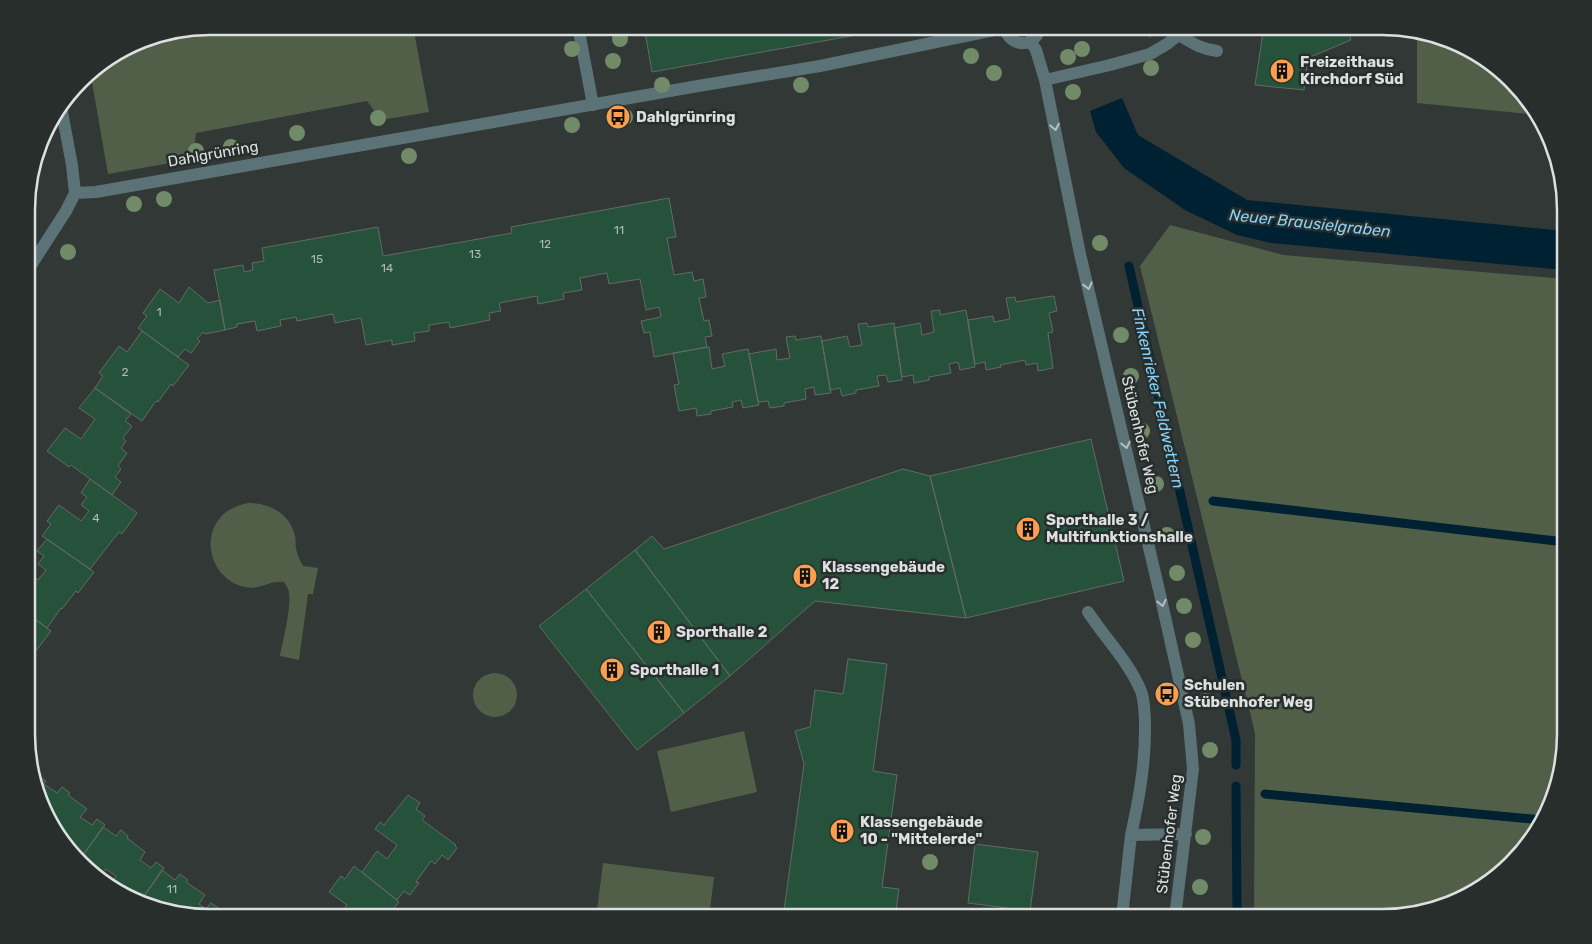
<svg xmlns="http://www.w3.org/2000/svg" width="1592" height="944" viewBox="0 0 1592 944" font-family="Rubik,sans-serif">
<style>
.green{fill:#515f49}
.water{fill:#002131}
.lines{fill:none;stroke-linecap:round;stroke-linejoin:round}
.stream{stroke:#002131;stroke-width:9}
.building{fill:#26523b;stroke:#636a66}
.minor{stroke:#5b7377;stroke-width:12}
.tree{fill:#718a67}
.oneway{stroke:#b5bfc0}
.labels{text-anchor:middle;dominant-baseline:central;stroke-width:5;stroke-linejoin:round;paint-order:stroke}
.number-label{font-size:12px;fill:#aebcb7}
.poi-label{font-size:15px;font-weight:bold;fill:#dce0e0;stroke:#272e2c;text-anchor:start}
.street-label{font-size:15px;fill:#dce0e0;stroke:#272e2c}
.water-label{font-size:16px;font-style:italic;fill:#87d2fb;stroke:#272e2c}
.rim{fill:none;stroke:#dce0e0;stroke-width:2.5}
</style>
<rect width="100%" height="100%" fill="#313836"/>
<path class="green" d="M 210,26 L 413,26 L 429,112 L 381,120 L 367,101 L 196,133 L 193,159 L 108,174 L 90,71 L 140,40 Z
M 1147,26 L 1165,26 L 1149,38 Z
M 1417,31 L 1430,33 L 1474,51 L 1538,115 L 1417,103 Z
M 1170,225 L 1283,255 L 1565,279 L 1565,746 L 1541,826 L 1474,893 L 1394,917 L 1254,917 L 1255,733 L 1140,266 Z
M 248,503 C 269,503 290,513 295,536 C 296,540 295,544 296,548 C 297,554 300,561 303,566 L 318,568 L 313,594 L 308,594 L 299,660 L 280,656 C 283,640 293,602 288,589 C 287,586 285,584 284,582 C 267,580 259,593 238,585 C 209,573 200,533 226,512 C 233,507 240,505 248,503 Z
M473 695a22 22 0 1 1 44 0a22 22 0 1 1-44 0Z
M 744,731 L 757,792 L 671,812 L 657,751 Z
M 603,863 L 714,877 L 709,918 L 596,918 Z"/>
<path class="water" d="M 1122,98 L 1138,135 L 1247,200 L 1565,231 L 1565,270 L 1271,243 L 1237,235 L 1185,210 L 1124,168 L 1096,132 L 1090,111 Z"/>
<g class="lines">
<path class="stream" d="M 1129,266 L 1236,740 L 1236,765
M 1213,501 L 1565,542
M 1236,786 L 1237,917
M 1265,794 L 1543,820"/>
</g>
<path class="building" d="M 644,26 L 906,26 L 652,72 Z
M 1264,26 L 1347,26 L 1351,40 L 1308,58 L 1304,90 L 1255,85 Z
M 669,198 L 676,237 L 667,238 L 674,275 L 692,272 L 694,281 L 703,279 L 706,297 L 699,298 L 704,321 L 709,320 L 712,336 L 705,337 L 707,347 L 654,357 L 650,332 L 644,333 L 641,321 L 661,317 L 659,307 L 646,310 L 640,279 L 609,284 L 607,273 L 580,278 L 582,290 L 563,293 L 564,299 L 538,304 L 537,296 L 499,303 L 501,311 L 489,313 L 490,320 L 450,328 L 449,322 L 429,325 L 429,331 L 414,333 L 415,341 L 392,345 L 392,340 L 366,345 L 361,318 L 335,323 L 333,314 L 297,321 L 296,317 L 280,320 L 281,326 L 257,331 L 255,321 L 237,324 L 237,327 L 225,330 L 214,270 L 243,265 L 244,272 L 253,270 L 252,263 L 264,261 L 262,248 L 378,227 L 383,256 L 512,233 L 511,227 Z
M 189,287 L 208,303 L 220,300 L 225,330 L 205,334 L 203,332 L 197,339 L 200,341 L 191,353 L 185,349 L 178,357 L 138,328 L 147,316 L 143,313 L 160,289 L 179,303 Z
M 1052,296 L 1052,297 L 1054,296 L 1057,311 L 1049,313 L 1053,332 L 1048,333 L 1053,368 L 1038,371 L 1037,363 L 1026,365 L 1025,360 L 1000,365 L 1001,367 L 986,370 L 985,362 L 975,364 L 968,320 L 993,316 L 994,322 L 1010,319 L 1006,298 L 1015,297 L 1016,302 Z
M 940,310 L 940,315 L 966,310 L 975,367 L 960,370 L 958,362 L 949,364 L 951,373 L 929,377 L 929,380 L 914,383 L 913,375 L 902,377 L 894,328 L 920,323 L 922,335 L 934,332 L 931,311 Z
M 867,323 L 868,327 L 894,323 L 902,380 L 888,382 L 886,375 L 877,376 L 879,386 L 856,390 L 856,393 L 842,396 L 840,388 L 830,390 L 822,341 L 847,336 L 850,347 L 862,345 L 858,324 Z
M 142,331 L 189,365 L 173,386 L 171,384 L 158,402 L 156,401 L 142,421 L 95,388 L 103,376 L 99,373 L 119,346 L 127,352 Z
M 795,336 L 796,340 L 821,336 L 831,393 L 815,395 L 814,387 L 805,389 L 806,399 L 784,403 L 784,406 L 770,408 L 768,401 L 758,402 L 749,354 L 776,349 L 777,360 L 790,358 L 786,337 Z
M 709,347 L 712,369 L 725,366 L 722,354 L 748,349 L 759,405 L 743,408 L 741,400 L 732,402 L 733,407 L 711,411 L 711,414 L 697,416 L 696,408 L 679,411 L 674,385 L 679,384 L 673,353 Z
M 95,388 L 131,414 L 125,421 L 132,426 L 123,438 L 126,441 L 121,448 L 127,453 L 118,466 L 121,469 L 115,477 L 121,482 L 112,495 L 71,465 L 69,467 L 47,451 L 65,428 L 81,439 L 95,419 L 79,408 Z
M 1091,439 L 1124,581 L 966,618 L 930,476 Z
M 903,469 L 930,476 L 966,618 L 815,601 L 730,676 L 635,550 L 652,536 L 664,549 Z
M 90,479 L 137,513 L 122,534 L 119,532 L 90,569 L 42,536 L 51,524 L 47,521 L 59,505 L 81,521 L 89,511 L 81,505 L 87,497 L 81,493 Z
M 47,539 L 94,572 L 78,593 L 76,591 L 62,609 L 61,608 L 47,628 L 28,614 L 28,572 L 38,580 L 46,570 L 38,564 L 44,556 L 37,551 Z
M 635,550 L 730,676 L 684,713 L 586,589 Z
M 586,589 L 684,713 L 637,750 L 539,626 Z
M 28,614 L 51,631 L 35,652 L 32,650 L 28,657 Z
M 848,659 L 887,664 L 873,771 L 897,775 L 882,887 L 899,889 L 895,918 L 783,918 L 804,764 L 795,731 L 810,727 L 815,690 L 843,694 Z
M 37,775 L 46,781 L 40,789 L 35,778 Z
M 44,784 L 57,793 L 62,787 L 70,793 L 68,795 L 87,809 L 80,817 L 92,825 L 97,819 L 105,825 L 81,858 L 57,836 L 40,789 Z
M 408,795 L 420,803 L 416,809 L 425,816 L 422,820 L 456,845 L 455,846 L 457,848 L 448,860 L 442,855 L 435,864 L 431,861 L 416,882 L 419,883 L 410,895 L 404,891 L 397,900 L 362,872 L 377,851 L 387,859 L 397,845 L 375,829 L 380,822 L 384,825 Z
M 103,827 L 116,836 L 121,830 L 128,836 L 127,838 L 145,852 L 140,860 L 151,868 L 156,862 L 164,868 L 140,902 L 118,893 L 109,885 L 116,876 L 106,869 L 100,876 L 81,858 Z
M 975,844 L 1038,852 L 1030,911 L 968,903 Z
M 354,866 L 399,902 L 390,914 L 384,909 L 379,916 L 380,918 L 316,918 L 320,913 L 326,917 L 332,909 L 339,915 L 347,905 L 329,892 L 341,876 L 345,879 Z
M 162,870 L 175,880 L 180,874 L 188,880 L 186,882 L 205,895 L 199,904 L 206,909 L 211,903 L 224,912 L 219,918 L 210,918 L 162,911 L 140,902 Z"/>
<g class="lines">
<path class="minor" d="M 578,26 L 593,105
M 1004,26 C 1009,49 1037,49 1040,26
M 1179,35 C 1192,43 1201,49 1217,51
M 1030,41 L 1036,50 L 1045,80 L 1080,254 L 1159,590 L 1189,724 L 1193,769 L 1175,917
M 1045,80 L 1110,65 L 1150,54 L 1167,44 L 1190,26
M 75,193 L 96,192 L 698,86 L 820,66 L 1004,28
M 28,270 L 66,211 L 75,193 L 72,165 L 61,107
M 1088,612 C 1105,638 1129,662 1141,691 C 1145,702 1145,717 1145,729 C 1145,766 1139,799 1131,835 L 1186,834
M 1122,917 L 1131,835"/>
</g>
<g class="tree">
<circle cx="620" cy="39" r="8"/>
<circle cx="572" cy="49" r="8"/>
<circle cx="1082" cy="49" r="8"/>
<circle cx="971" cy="56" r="8"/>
<circle cx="1068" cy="57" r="8"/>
<circle cx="613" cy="61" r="8"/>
<circle cx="1151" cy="68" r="8"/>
<circle cx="994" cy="73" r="8"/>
<circle cx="662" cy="85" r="8"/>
<circle cx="801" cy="85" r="8"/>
<circle cx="1073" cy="92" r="8"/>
<circle cx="625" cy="117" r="8"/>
<circle cx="378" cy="118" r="8"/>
<circle cx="572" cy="125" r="8"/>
<circle cx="297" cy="133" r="8"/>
<circle cx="231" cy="147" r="8"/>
<circle cx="196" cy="151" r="8"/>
<circle cx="409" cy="156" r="8"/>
<circle cx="164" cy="199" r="8"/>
<circle cx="134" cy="204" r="8"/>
<circle cx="1100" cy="243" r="8"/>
<circle cx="68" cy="252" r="8"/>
<circle cx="1121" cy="335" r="8"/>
<circle cx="1131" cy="376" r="8"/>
<circle cx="1142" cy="431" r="8"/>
<circle cx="1156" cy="484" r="8"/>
<circle cx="1167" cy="535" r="8"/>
<circle cx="1177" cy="573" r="8"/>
<circle cx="1184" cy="606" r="8"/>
<circle cx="1193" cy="640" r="8"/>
<circle cx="1206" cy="701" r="8"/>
<circle cx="1210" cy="750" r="8"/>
<circle cx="1203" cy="837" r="8"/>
<circle cx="930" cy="862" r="8"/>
<circle cx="1200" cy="887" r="8"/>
</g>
<defs><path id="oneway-chevron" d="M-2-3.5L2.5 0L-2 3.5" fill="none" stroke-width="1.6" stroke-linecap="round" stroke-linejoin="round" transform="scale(1.25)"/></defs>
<g class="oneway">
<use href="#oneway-chevron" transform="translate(1055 127) rotate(79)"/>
<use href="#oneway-chevron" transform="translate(1088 286) rotate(76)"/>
<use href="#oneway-chevron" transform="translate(1126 445) rotate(77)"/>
<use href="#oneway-chevron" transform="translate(1162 603) rotate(77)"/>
</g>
<defs>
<symbol id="building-disc" viewBox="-11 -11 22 22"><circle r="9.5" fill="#fa9f4e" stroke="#272e2c"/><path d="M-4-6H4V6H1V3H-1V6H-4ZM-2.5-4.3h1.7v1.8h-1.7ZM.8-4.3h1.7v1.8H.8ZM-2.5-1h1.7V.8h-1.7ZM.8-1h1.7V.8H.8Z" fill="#111"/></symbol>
<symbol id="bus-disc" viewBox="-11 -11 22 22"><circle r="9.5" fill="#fa9f4e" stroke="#272e2c"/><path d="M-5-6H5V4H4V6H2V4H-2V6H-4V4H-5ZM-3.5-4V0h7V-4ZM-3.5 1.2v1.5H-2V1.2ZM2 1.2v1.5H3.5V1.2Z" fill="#111"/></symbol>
</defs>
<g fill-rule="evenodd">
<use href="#building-disc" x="1268" y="57" width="28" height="28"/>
<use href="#bus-disc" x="604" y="103" width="28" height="28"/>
<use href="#building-disc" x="1014" y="515" width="28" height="28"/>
<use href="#building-disc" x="791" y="562" width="28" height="28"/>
<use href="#building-disc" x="645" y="618" width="28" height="28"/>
<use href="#building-disc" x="598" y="656" width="28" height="28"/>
<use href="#bus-disc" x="1153" y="680" width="28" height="28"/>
<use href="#building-disc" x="828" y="817" width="28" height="28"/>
</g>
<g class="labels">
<g class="number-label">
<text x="619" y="230">11</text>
<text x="545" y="244">12</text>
<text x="475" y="254">13</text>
<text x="317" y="259">15</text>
<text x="387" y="268">14</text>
<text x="159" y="312">1</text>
<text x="125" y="372">2</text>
<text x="96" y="518">4</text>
<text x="172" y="889">11</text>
</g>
<g class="poi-label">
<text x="1300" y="62">Freizeithaus<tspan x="1300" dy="17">Kirchdorf Süd</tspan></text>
<text x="636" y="117">Dahlgrünring</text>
<text x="1046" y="520">Sporthalle 3 /<tspan x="1046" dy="17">Multifunktionshalle</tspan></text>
<text x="822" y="567">Klassengebäude<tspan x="822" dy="17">12</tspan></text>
<text x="676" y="632">Sporthalle 2</text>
<text x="630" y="670">Sporthalle 1</text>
<text x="1184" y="685">Schulen<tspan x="1184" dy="17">Stübenhofer Weg</tspan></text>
<text x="860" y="822">Klassengebäude<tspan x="860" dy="17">10 - "Mittelerde"</tspan></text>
</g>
<g class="street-label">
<text transform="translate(213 154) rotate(-10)">Dahlgrünring</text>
<text transform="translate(1140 435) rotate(77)">Stübenhofer Weg</text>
<text transform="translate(1169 834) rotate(-83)">Stübenhofer Weg</text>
</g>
<g class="water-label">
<text transform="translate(1310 223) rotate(6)">Neuer Brausielgraben</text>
<text transform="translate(1158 398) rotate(77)">Finkenrieker Feldwettern</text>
</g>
</g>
<path d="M0 0H1592V944H0ZM210 35H1382A175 175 0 0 1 1557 210V734A175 175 0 0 1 1382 909H210A175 175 0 0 1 35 734V210A175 175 0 0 1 210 35Z" fill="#272e2c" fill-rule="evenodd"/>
<path class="rim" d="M210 35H1382A175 175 0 0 1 1557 210V734A175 175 0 0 1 1382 909H210A175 175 0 0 1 35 734V210A175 175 0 0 1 210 35Z"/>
</svg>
